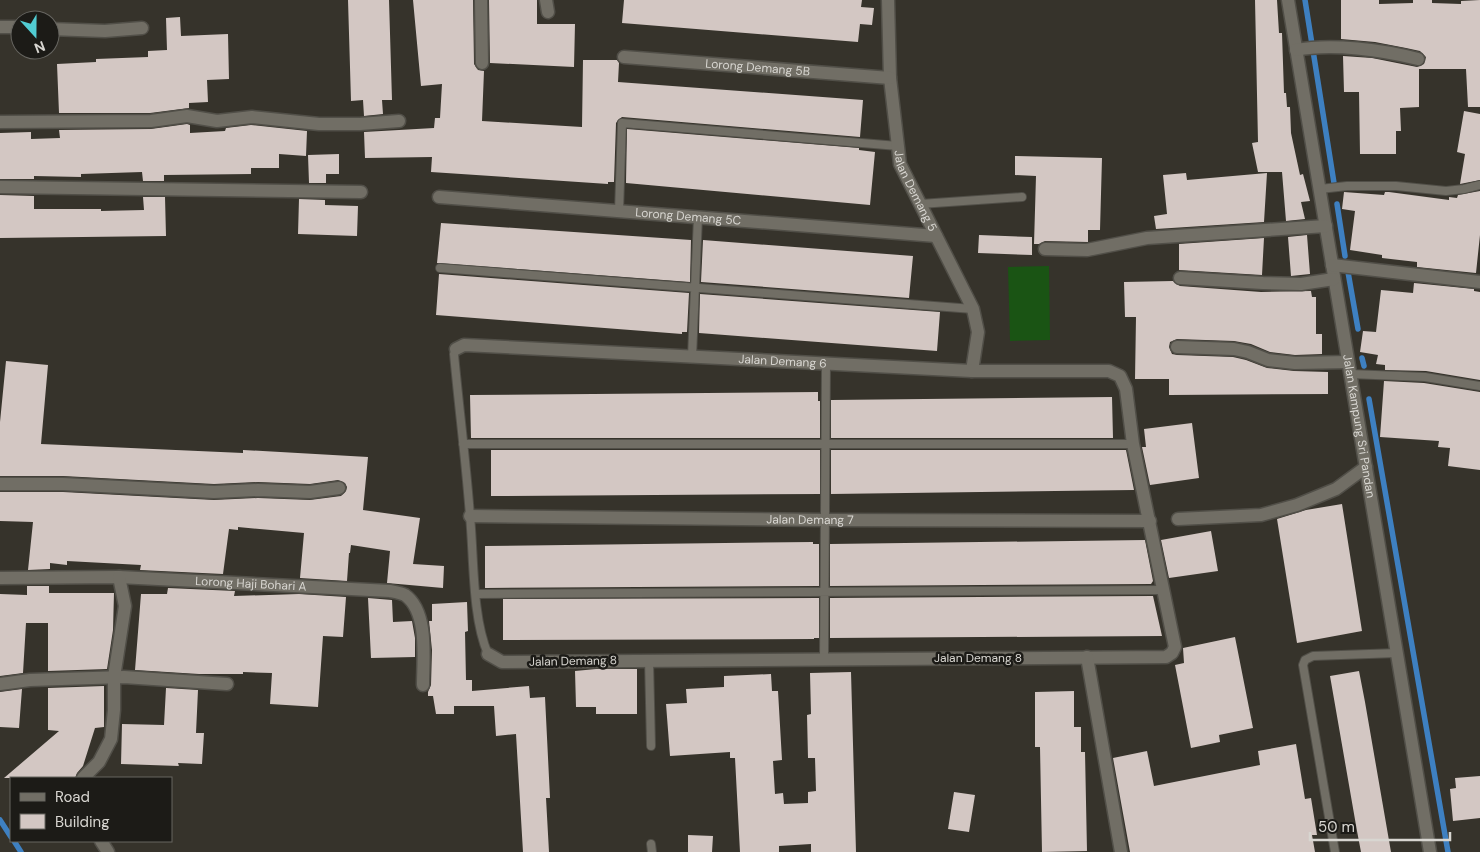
<svg xmlns="http://www.w3.org/2000/svg" width="1480" height="852" viewBox="0 0 1480 852" font-family="'DM Sans',sans-serif">
<style>
.green{fill:#1a5414}
.lines{fill:none;stroke-linecap:round;stroke-linejoin:round}
.stream{stroke:#3e80c1;stroke-width:5.5}
.building{fill:#d3c7c3}
.service-casing{stroke:#514f48;stroke-width:10}
.minor-casing{stroke:#514f48;stroke-width:15}
.service{stroke:#716e65;stroke-width:8}
.minor{stroke:#716e65;stroke-width:12}
.labels{text-anchor:middle;dominant-baseline:central;stroke-width:5;stroke-linejoin:round;paint-order:stroke}
.street-label{font-size:12px;fill:#d8d6d1;stroke:#1c1b17}
</style>
<rect width="100%" height="100%" fill="#36332b"/>
<path class="green" d="M 1049,266 L 1050,340 L 1010,341 L 1008,267 Z"/>
<g class="lines">
<path class="stream" d="M 1305,0 L 1334,183
M 1337,204 L 1345,256
M 1348,272 L 1358,329
M 1362,358 L 1364,366
M 1369,399 L 1448,852
M 0,820 L 11,837
M 14,841 L 21,852"/>
</g>
<path class="building" d="M 348,0 L 389,0 L 392,100 L 382,100 L 383,114 L 364,116 L 363,100 L 351,101 Z
M 413,0 L 473,0 L 474,64 L 478,70 L 484,71 L 482,121 L 582,127 L 583,60 L 617,60 L 619,63 L 618,82 L 863,100 L 860,137 L 622,117 L 618,120 L 616,123 L 614,182 L 608,182 L 608,184 L 431,172 L 432,157 L 365,158 L 364,132 L 434,128 L 435,118 L 440,118 L 442,84 L 421,86 Z
M 489,0 L 537,0 L 537,24 L 575,24 L 574,67 L 490,63 Z
M 624,0 L 862,0 L 861,7 L 874,8 L 872,25 L 860,24 L 858,42 L 622,23 Z
M 1255,0 L 1277,0 L 1279,33 L 1282,33 L 1284,93 L 1286,93 L 1287,107 L 1290,107 L 1291,133 L 1300,175 L 1303,174 L 1310,201 L 1301,202 L 1305,219 L 1286,221 L 1282,172 L 1258,172 L 1252,143 L 1258,142 Z
M 1341,0 L 1379,0 L 1379,4 L 1413,3 L 1413,0 L 1432,0 L 1432,3 L 1461,4 L 1461,1 L 1480,0 L 1480,107 L 1468,107 L 1466,69 L 1419,69 L 1419,107 L 1400,108 L 1401,131 L 1396,131 L 1396,154 L 1360,154 L 1359,92 L 1344,92 L 1343,56 L 1372,58 L 1417,67 L 1424,64 L 1426,57 L 1420,51 L 1406,48 L 1375,42 L 1341,39 Z
M 180,17 L 181,36 L 228,34 L 229,79 L 207,80 L 208,102 L 189,103 L 189,108 L 150,113 L 59,113 L 57,64 L 96,62 L 96,59 L 148,57 L 148,51 L 167,50 L 166,18 Z
M 1464,111 L 1480,114 L 1480,180 L 1460,184 L 1465,154 L 1457,152 Z
M 187,124 L 190,125 L 190,133 L 225,131 L 226,128 L 251,125 L 307,131 L 306,156 L 279,154 L 279,168 L 251,168 L 251,174 L 164,175 L 164,181 L 143,181 L 142,172 L 81,174 L 81,177 L 34,176 L 34,179 L 0,179 L 0,133 L 31,132 L 31,139 L 60,138 L 59,130 L 151,129 Z
M 627,129 L 859,148 L 859,150 L 875,152 L 870,205 L 626,183 Z
M 339,154 L 339,174 L 326,174 L 326,183 L 309,183 L 308,155 Z
M 1015,156 L 1102,158 L 1100,230 L 1088,230 L 1088,242 L 1045,241 L 1039,244 L 1034,244 L 1036,176 L 1015,175 Z
M 1186,173 L 1187,180 L 1267,173 L 1264,222 L 1156,229 L 1154,216 L 1167,214 L 1163,175 Z
M 1480,191 L 1480,235 L 1476,273 L 1417,267 L 1417,262 L 1382,258 L 1382,255 L 1350,250 L 1355,211 L 1342,209 L 1344,192 L 1384,195 L 1385,192 L 1389,192 L 1449,200 L 1449,197 L 1457,198 L 1458,195 Z
M 0,195 L 34,196 L 34,209 L 101,209 L 101,211 L 144,210 L 143,197 L 165,197 L 166,236 L 0,238 Z
M 299,199 L 325,200 L 325,205 L 358,206 L 357,236 L 298,234 Z
M 441,223 L 691,240 L 690,282 L 437,263 Z
M 979,235 L 1032,237 L 1032,255 L 978,253 Z
M 1307,235 L 1310,274 L 1291,276 L 1288,237 Z
M 1264,238 L 1262,275 L 1179,270 L 1179,244 Z
M 703,240 L 913,256 L 909,298 L 701,282 Z
M 439,274 L 689,293 L 687,332 L 682,332 L 682,334 L 436,315 Z
M 1173,281 L 1180,286 L 1261,292 L 1311,291 L 1312,297 L 1316,297 L 1316,334 L 1322,334 L 1322,354 L 1295,355 L 1270,352 L 1251,344 L 1234,341 L 1177,339 L 1170,342 L 1169,347 L 1172,354 L 1177,355 L 1233,357 L 1246,360 L 1267,368 L 1294,371 L 1328,372 L 1328,394 L 1169,395 L 1169,379 L 1135,379 L 1136,317 L 1125,317 L 1124,282 Z
M 1414,283 L 1474,289 L 1474,291 L 1480,292 L 1480,380 L 1426,371 L 1385,370 L 1385,365 L 1376,364 L 1378,355 L 1360,352 L 1363,331 L 1376,332 L 1381,290 L 1413,293 Z
M 700,294 L 940,312 L 937,351 L 699,333 Z
M 6,361 L 48,365 L 41,444 L 243,453 L 243,450 L 368,457 L 363,510 L 420,518 L 413,564 L 444,566 L 443,588 L 387,583 L 390,551 L 351,545 L 350,553 L 349,553 L 347,581 L 300,578 L 304,533 L 238,527 L 238,530 L 229,529 L 223,574 L 140,570 L 141,565 L 67,561 L 67,565 L 50,563 L 50,569 L 28,570 L 33,522 L 0,521 L 0,492 L 63,492 L 214,500 L 258,498 L 310,500 L 341,496 L 346,491 L 347,487 L 345,483 L 338,480 L 310,484 L 258,482 L 214,484 L 63,476 L 0,476 L 0,422 Z
M 1384,381 L 1424,383 L 1480,392 L 1480,470 L 1448,466 L 1450,448 L 1438,447 L 1439,441 L 1380,437 Z
M 818,392 L 818,401 L 820,401 L 820,438 L 471,438 L 470,395 Z
M 1112,397 L 1113,438 L 831,438 L 831,400 Z
M 1192,423 L 1199,478 L 1150,485 L 1142,447 L 1146,447 L 1144,429 Z
M 491,450 L 820,450 L 820,494 L 491,496 Z
M 831,450 L 1126,450 L 1134,490 L 831,494 Z
M 1342,504 L 1362,631 L 1297,643 L 1277,519 L 1306,510 Z
M 1211,531 L 1218,571 L 1169,578 L 1161,540 Z
M 1145,540 L 1153,581 L 1151,584 L 830,586 L 830,544 Z
M 813,542 L 813,544 L 819,544 L 819,586 L 485,588 L 485,546 Z
M 27,586 L 49,586 L 49,593 L 114,593 L 113,630 L 107,669 L 48,671 L 48,623 L 26,623 L 23,673 L 0,676 L 0,594 L 27,595 Z
M 168,588 L 235,591 L 234,596 L 299,594 L 346,597 L 343,637 L 323,636 L 318,707 L 270,704 L 272,673 L 243,672 L 243,674 L 199,674 L 135,670 L 141,594 L 167,594 Z
M 1153,596 L 1162,636 L 830,638 L 830,598 Z
M 368,598 L 392,600 L 393,622 L 412,621 L 415,638 L 415,657 L 371,658 Z
M 819,598 L 819,638 L 814,638 L 814,639 L 503,640 L 503,599 Z
M 467,602 L 468,631 L 465,632 L 466,680 L 472,680 L 472,691 L 529,686 L 530,698 L 545,697 L 550,798 L 546,798 L 549,852 L 523,852 L 516,734 L 496,736 L 494,706 L 454,706 L 454,714 L 436,714 L 433,696 L 428,696 L 428,692 L 431,685 L 432,650 L 429,621 L 432,621 L 432,604 Z
M 1235,637 L 1253,728 L 1219,735 L 1220,742 L 1191,748 L 1175,665 L 1184,663 L 1183,648 Z
M 596,669 L 637,669 L 637,714 L 596,714 L 596,707 L 576,707 L 575,671 Z
M 1359,671 L 1365,702 L 1391,852 L 1361,852 L 1357,831 L 1330,676 Z
M 851,672 L 856,852 L 811,852 L 811,844 L 779,846 L 779,852 L 740,852 L 735,758 L 730,758 L 730,752 L 670,756 L 666,704 L 687,703 L 686,689 L 724,687 L 724,676 L 771,674 L 772,691 L 778,691 L 782,760 L 773,761 L 775,794 L 783,793 L 784,804 L 808,803 L 808,792 L 816,791 L 815,758 L 808,758 L 807,715 L 811,714 L 810,673 Z
M 104,686 L 104,727 L 95,728 L 83,766 L 77,773 L 75,778 L 4,778 L 59,731 L 48,730 L 48,688 Z
M 166,688 L 198,690 L 196,733 L 204,733 L 202,764 L 178,763 L 179,766 L 121,764 L 122,724 L 164,725 Z
M 22,689 L 19,728 L 0,727 L 0,692 Z
M 1074,691 L 1074,727 L 1081,727 L 1081,752 L 1085,752 L 1087,851 L 1042,852 L 1040,747 L 1035,747 L 1035,692 Z
M 1296,744 L 1305,799 L 1311,798 L 1317,835 L 1312,835 L 1315,852 L 1130,852 L 1113,758 L 1147,751 L 1154,786 L 1260,765 L 1258,751 Z
M 1480,776 L 1480,818 L 1453,821 L 1450,789 L 1456,788 L 1455,778 Z
M 954,792 L 975,795 L 969,832 L 948,829 Z
M 688,835 L 713,836 L 712,852 L 688,852 Z"/>
<g class="lines">
<defs>
<path id="service" d="M 1320,189 L 1347,186 L 1396,186 L 1446,191 L 1464,189 L 1480,185
M 920,204 L 1022,197
M 619,211 L 622,123 L 898,146
M 440,268 L 973,309
M 456,349 L 454,354 C 459,408 466,462 470,516 C 474,557 472,618 488,654
M 692,357 L 698,217
M 1350,374 L 1425,377 L 1480,386
M 463,444 L 1133,444
M 476,594 L 1164,590
M 824,659 L 826,364
M 649,660 L 651,746
M 651,844 L 652,852
M 1335,852 L 1303,665 L 1305,660 L 1313,656 L 1397,653"/>
<g id="minor">
<path d="M 481,0 L 482,63"/>
<path d="M 546,0 L 548,12"/>
<path id="s1" d="M 888,0 L 890,78 L 900,164 L 973,309 L 978,332 L 972,371"/>
<path id="s2" d="M 1288,0 L 1430,852"/>
<path d="M 0,27 L 20,27"/>
<path d="M 50,29 L 105,31 L 142,28"/>
<path d="M 1296,50 C 1332,43 1383,50 1418,59"/>
<path id="s3" d="M 624,57 L 890,78"/>
<path d="M 0,122 L 151,121 L 187,116 L 217,121 L 252,117 L 319,124 L 360,124 L 399,121"/>
<path d="M 0,187 L 361,192"/>
<path id="s4" d="M 439,197 L 936,236"/>
<path d="M 1045,249 L 1087,250 L 1147,238 L 1326,226"/>
<path d="M 1332,265 L 1480,282"/>
<path d="M 1180,278 L 1263,283 L 1301,284 L 1334,279"/>
<path d="M 1177,347 L 1234,349 L 1248,352 L 1268,360 L 1295,363 L 1348,362"/>
<path id="s5" d="M 456,349 L 464,345 L 972,371 L 1109,371 L 1120,376 L 1126,389 L 1133,444 L 1175,647 L 1172,653 L 1166,657 L 502,662 L 488,654"/>
<path d="M 0,484 L 63,484 L 214,492 L 258,490 L 310,492 L 339,488"/>
<path id="s6" d="M 470,516 L 825,520 L 1150,521"/>
<path d="M 1178,519 L 1261,515 L 1297,505 L 1336,489 L 1366,467"/>
<path id="s7" d="M 0,578 L 119,577 L 390,591 C 395,592 401,593 405,595 C 429,612 423,660 423,685"/>
<path d="M 1087,657 L 1121,852"/>
<path d="M 0,684 L 30,680 L 124,677 L 227,684"/>
<path d="M 83,778 L 99,762 L 111,739 L 114,710 L 114,677 L 125,606 L 119,577"/>
<path d="M 101,841 L 108,852"/>
</g>
</defs>
<use href="#service" class="service-casing"/>
<use href="#minor" class="minor-casing"/>
<use href="#service" class="service"/>
<use href="#minor" class="minor"/>
</g>
<g class="labels">
<g class="street-label">
<text stroke="none"><textPath href="#s3" startOffset="134">Lorong Demang 5B</textPath></text>
<text stroke="none"><textPath href="#s1" startOffset="195">Jalan Demang 5</textPath></text>
<text stroke="none"><textPath href="#s4" startOffset="250">Lorong Demang 5C</textPath></text>
<text stroke="none"><textPath href="#s5" startOffset="328">Jalan Demang 6</textPath></text>
<text stroke="none"><textPath href="#s2" startOffset="432">Jalan Kampung Sri Pandan</textPath></text>
<text stroke="none"><textPath href="#s6" startOffset="340">Jalan Demang 7</textPath></text>
<text stroke="none"><textPath href="#s7" startOffset="251">Lorong Haji Bohari A</textPath></text>
<text x="978" y="658">Jalan Demang 8</text>
<text transform="translate(573 661) rotate(-1)">Jalan Demang 8</text>
</g>
</g>
<rect x="10" y="777" width="162" height="65" fill="#1c1b17" stroke="#676661"/>
<rect x="20" y="793" width="25" height="8" fill="#716e65" stroke="#676661"/>
<text x="55" y="802" font-size="15" fill="#d8d6d1">Road</text>
<rect x="20" y="814" width="25" height="15" fill="#d3c7c3" stroke="#676661"/>
<text x="55" y="827" font-size="15" fill="#d8d6d1">Building</text>
<g transform="translate(35 35) rotate(159)"><circle r="24" fill="#1c1b17" stroke="#676661"/>
<path d="M0-4L9 19L0 12L-9 19Z" fill="#51ccd3"/>
<text y="-8" font-size="14" font-weight="bold" text-anchor="middle" fill="#d8d6d1">N</text>
</g>
<path d="M1310 832v8h140v-8" fill="none" stroke="#d8d6d1" stroke-width="2.5"/>
<text x="1318" y="832" font-size="15" fill="#d8d6d1" stroke="#1c1b17" stroke-width="4" paint-order="stroke">50 m</text>
</svg>
